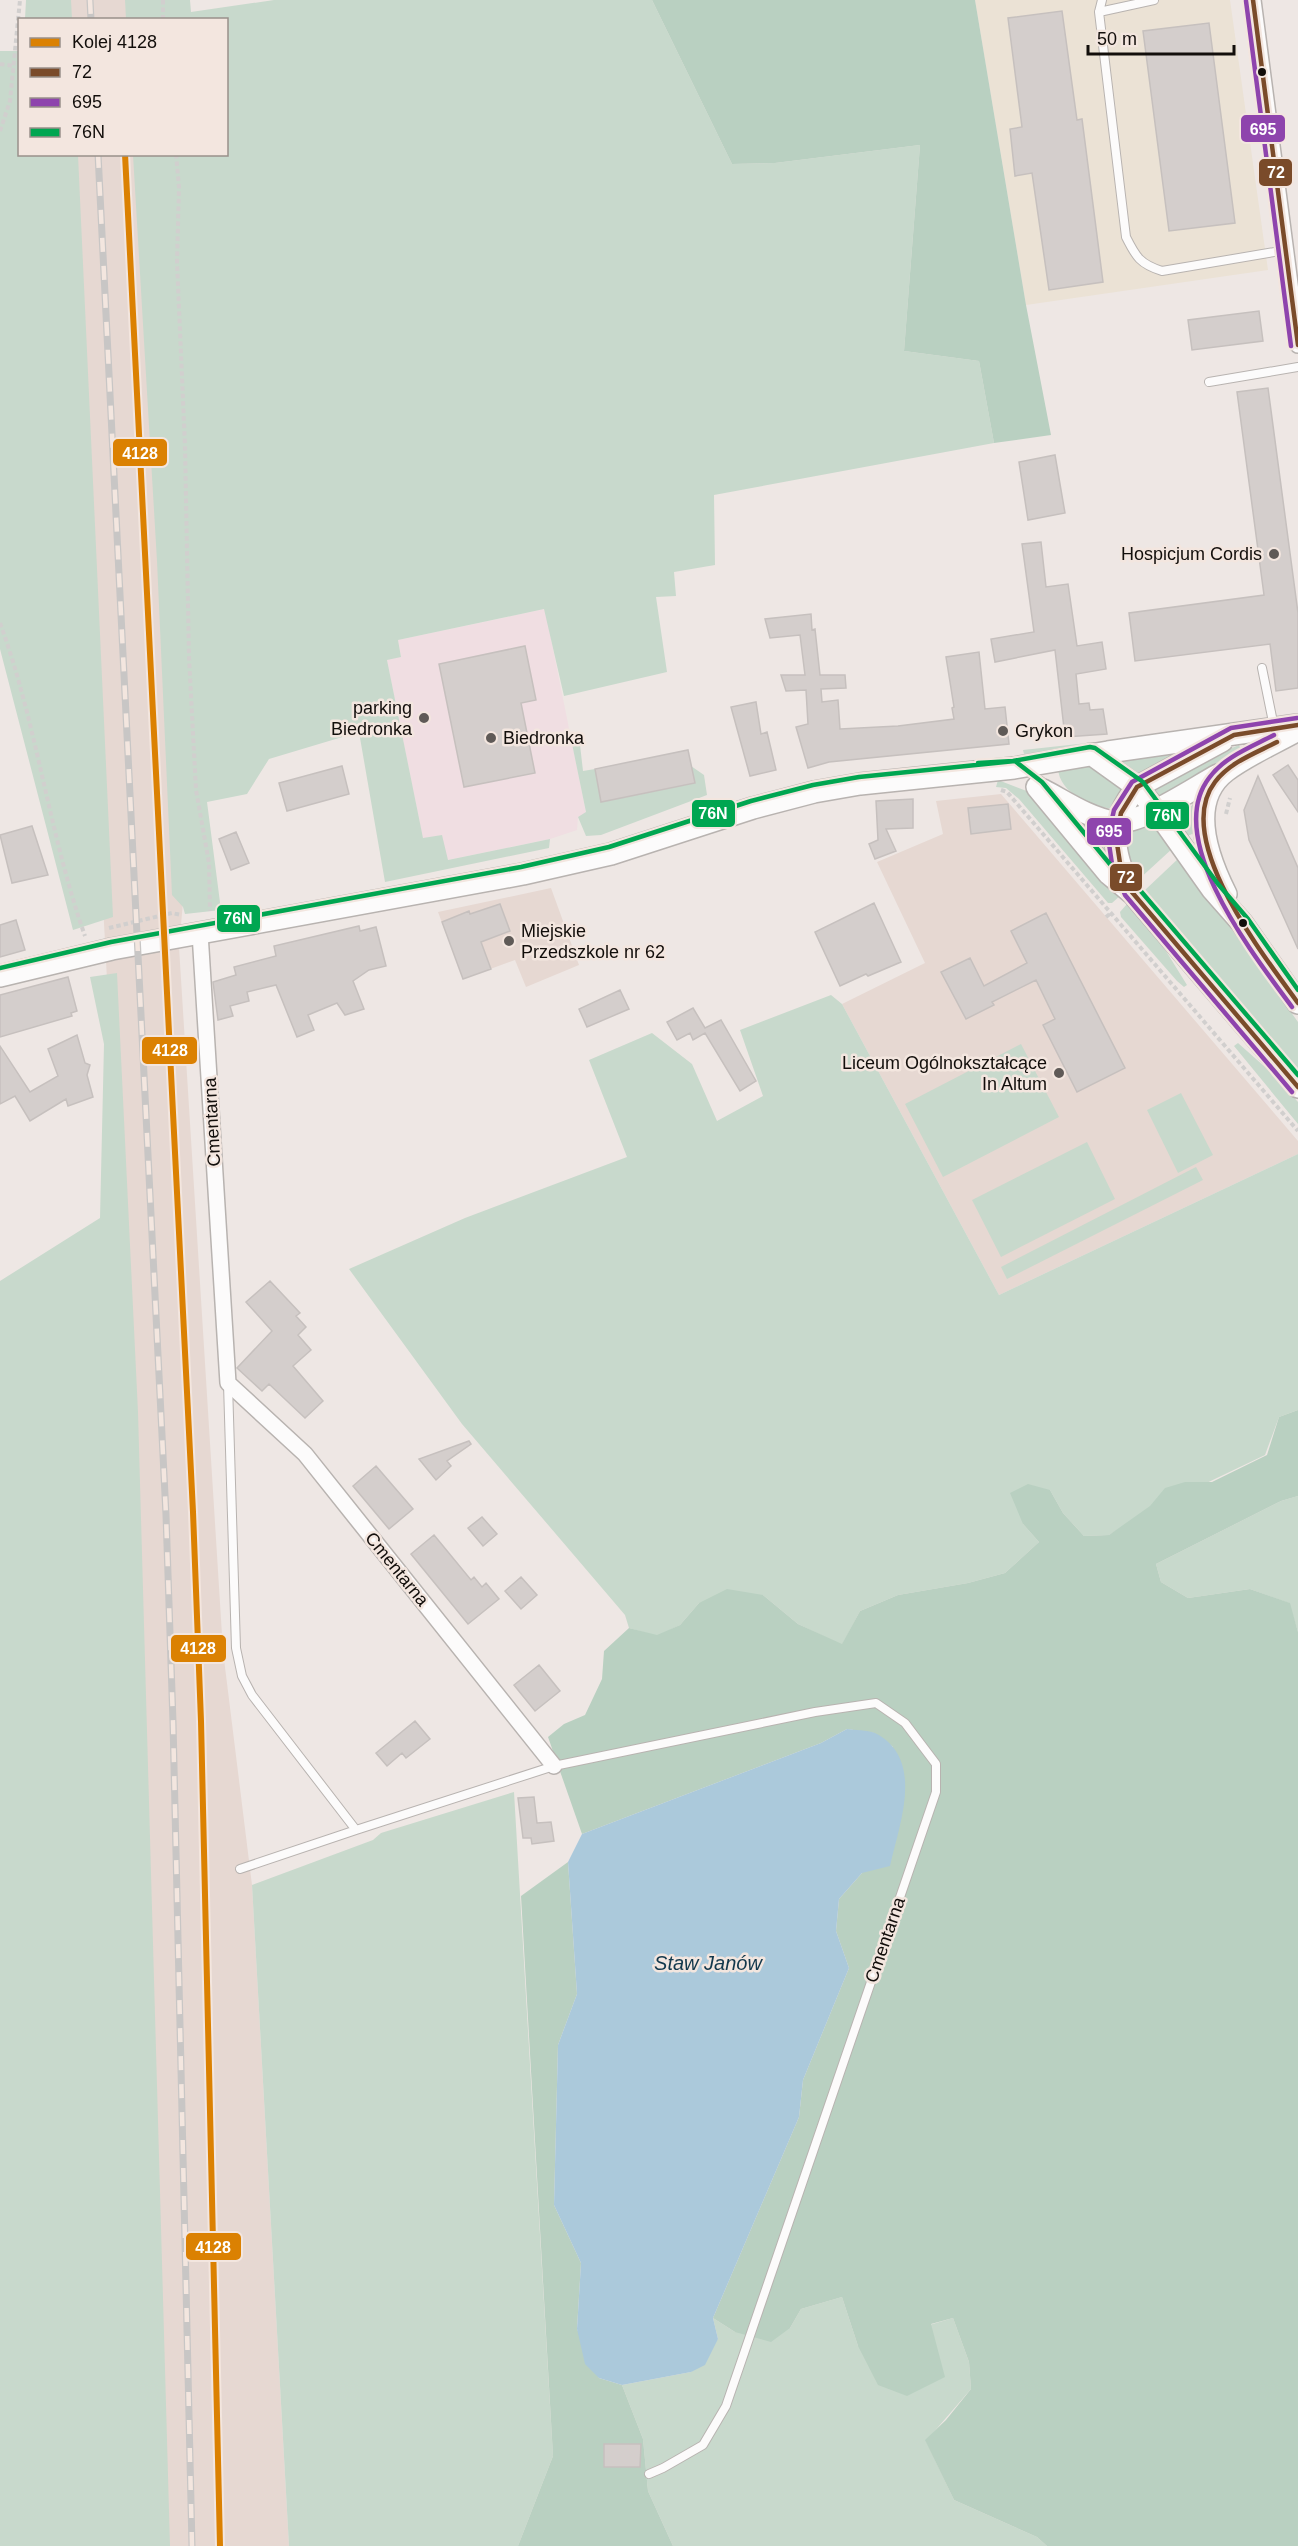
<svg xmlns="http://www.w3.org/2000/svg" width="1298" height="2546" viewBox="0 0 1298 2546" font-family="Helvetica,sans-serif">
<style>
.commercial{fill:#f0dee2}
.industrial{fill:#ebe2d5}
.built{fill:#e6d8d2}
.green{fill:#c8d9cc}
.forest{fill:#b9d0c1}
.water{fill:#abc9db}
.building{fill:#d4cecc;stroke:#c6c0be;stroke-width:1.5}
.lines{fill:none;stroke-linecap:round;stroke-linejoin:round}
.lane-casing{stroke:#b8b3b0;stroke-width:10}
.street-casing{stroke:#b8b3b0;stroke-width:18}
.secondary-casing{stroke:#b8b3b0;stroke-width:24}
.path{stroke:#d1cfce;stroke-width:4;stroke-dasharray:4.5 3;stroke-linecap:butt}
.lane{stroke:#fcfbfb;stroke-width:8}
.street{stroke:#fcfbfb;stroke-width:15}
.secondary{stroke:#fcfbfb;stroke-width:21}
.rail-casing{stroke:#c8c6c5;stroke-width:7}
.rail{stroke:#f3e6df;stroke-width:4.5;stroke-dasharray:14;stroke-linecap:butt}
.bus-1-casing{stroke:#f3e6df;stroke-width:9}
.bus-2-casing{stroke:#f3e6df;stroke-width:9}
.bus-3-casing{stroke:#f3e6df;stroke-width:9}
.bus-1{stroke:#7a4b2a;stroke-width:4.5}
.bus-2{stroke:#8e44ad;stroke-width:4.5}
.bus-3{stroke:#00a651;stroke-width:4.5}
.rail-1-casing{stroke:#f3e6df;stroke-width:10}
.rail-1{stroke:#db8102;stroke-width:6}
.bus-dot{fill:#120e0b;stroke:#f3e6df;stroke-width:2}
.poi-dot{fill:#5f5a57;stroke:#f3e6df;stroke-width:2}
.labels{text-anchor:middle;dominant-baseline:central;stroke-width:5;stroke-linejoin:round;paint-order:stroke}
.poi-label{font-size:18px;fill:#120e0b;stroke:#f3e6df;text-anchor:end}
.street-label{font-size:18px;fill:#120e0b;stroke:#f3e6df}
.water-label{font-size:20px;font-style:italic;fill:#12384c;stroke:#f3e6df}
.line-badge{stroke:#f3e6df;stroke-width:2}
.badge-label{font-size:16px;text-anchor:middle;font-weight:bold;fill:#fff}
</style>
<rect width="100%" height="100%" fill="#eee7e4"/>
<path class="commercial" d="M 545,609 L 586,813 L 578,817 L 577,830 L 550,839 L 447,860 L 423,839 L 387,660 L 401,656 L 398,640 Z"/>
<path class="industrial" d="M 975,0 L 1230,0 L 1268,270 L 1026,305 Z"/>
<path class="built" d="M 62,0 L 141,0 L 143,19 L 62,19 Z
M 68,155 L 151,155 L 184,891 L 179,947 L 223,1651 L 252,1885 L 289,2546 L 161,2546 L 116,1148 L 85,567 Z
M 1001,794 L 1298,1141 L 1298,1154 L 999,1295 L 842,1004 L 925,963 L 877,862 L 943,834 L 936,801 Z
M 551,888 L 579,965 L 526,987 L 515,960 L 463,979 L 438,912 Z"/>
<path class="green" d="M 26,0 L 71,0 L 72,19 L 25,19 Z
M 125,0 L 190,0 L 191,12 L 274,0 L 652,0 L 732,164 L 775,163 L 920,145 L 904,351 L 979,361 L 994,443 L 714,495 L 715,565 L 674,572 L 676,596 L 656,597 L 667,672 L 564,696 L 544,609 L 398,640 L 401,657 L 387,660 L 423,838 L 442,835 L 448,860 L 550,839 L 549,848 L 385,882 L 359,732 L 269,759 L 247,794 L 207,802 L 221,910 L 185,914 L 183,907 L 172,895 L 157,561 L 133,155 L 226,154 L 226,20 L 126,19 Z
M 0,51 L 19,51 L 20,154 L 78,155 L 113,917 L 73,930 L 0,649 Z
M 570,734 L 579,736 L 583,771 L 595,769 L 602,802 L 695,783 L 691,766 L 704,775 L 707,795 L 601,835 L 586,836 L 578,817 L 586,812 Z
M 1106,741 L 1106,745 L 1024,754 L 1023,750 Z
M 1239,745 L 1242,752 L 1159,799 L 1152,789 L 1215,755 Z
M 1190,748 L 1139,776 L 1117,761 Z
M 1086,764 L 1125,784 L 1115,809 C 1093,807 1059,794 1058,768 Z
M 998,780 L 1032,793 L 1121,895 L 1112,903 L 1108,903 L 1019,799 L 1006,788 L 996,787 Z
M 1197,801 L 1197,832 L 1185,837 L 1175,820 Z
M 1072,815 L 1106,826 L 1108,857 Z
M 1155,825 L 1173,848 L 1137,881 L 1128,860 L 1128,834 L 1130,832 Z
M 1180,857 L 1298,1022 L 1298,1070 L 1144,891 Z
M 1127,904 L 1161,943 L 1187,985 L 1184,987 L 1177,981 L 1121,917 L 1120,912 Z
M 117,973 L 138,1412 L 170,2546 L 0,2546 L 0,1281 L 100,1218 L 104,1044 L 90,977 Z
M 831,995 L 842,1004 L 999,1295 L 1298,1154 L 1298,1410 L 1279,1417 L 1265,1455 L 1148,1511 L 1109,1535 L 1084,1536 L 1063,1513 L 1050,1490 L 1023,1524 L 1039,1542 L 1005,1573 L 968,1583 L 898,1595 L 860,1611 L 842,1645 L 798,1624 L 763,1595 L 699,1603 L 680,1625 L 657,1636 L 629,1628 L 625,1615 L 462,1424 L 349,1269 L 465,1218 L 627,1157 L 589,1060 L 652,1033 L 692,1064 L 717,1121 L 763,1096 L 740,1030 Z
M 1238,1043 L 1275,1076 L 1298,1102 L 1298,1124 L 1234,1046 Z
M 1021,1044 L 1059,1117 L 943,1177 L 905,1104 Z
M 1181,1093 L 1213,1155 L 1178,1173 L 1147,1110 Z
M 1087,1142 L 1115,1199 L 1001,1257 L 972,1200 Z
M 1196,1167 L 1203,1180 L 1007,1279 L 1001,1267 Z
M 1298,1496 L 1298,1632 L 1289,1603 L 1250,1589 L 1188,1598 L 1161,1582 L 1156,1564 L 1281,1501 Z
M 514,1792 L 553,2456 L 518,2546 L 289,2546 L 252,1885 L 373,1840 L 381,1833 Z
M 842,2297 L 858,2346 L 953,2318 L 969,2362 L 971,2389 L 926,2441 L 954,2500 L 1037,2537 L 1047,2546 L 673,2546 L 648,2491 L 643,2439 L 622,2385 L 691,2372 L 718,2339 L 713,2318 L 735,2332 L 790,2328 L 801,2309 Z"/>
<path class="forest" d="M 652,0 L 975,0 L 1026,305 L 1051,435 L 994,443 L 979,361 L 904,351 L 920,145 L 775,163 L 732,164 Z
M 1298,1410 L 1298,1496 L 1281,1501 L 1156,1564 L 1161,1582 L 1188,1598 L 1250,1589 L 1290,1603 L 1298,1632 L 1298,2546 L 1047,2546 L 1037,2537 L 954,2500 L 925,2440 L 946,2420 L 971,2389 L 969,2362 L 953,2318 L 931,2324 L 945,2377 L 907,2396 L 878,2385 L 858,2346 L 842,2297 L 801,2309 L 790,2328 L 771,2342 L 735,2332 L 713,2318 L 799,2117 L 803,2080 L 849,1968 L 836,1931 L 839,1899 L 862,1873 L 893,1747 L 874,1733 L 847,1729 L 821,1743 L 582,1834 L 548,1737 L 564,1724 L 585,1715 L 602,1679 L 604,1651 L 629,1628 L 657,1635 L 680,1625 L 699,1603 L 727,1589 L 763,1595 L 798,1624 L 842,1644 L 860,1611 L 898,1595 L 968,1583 L 1005,1573 L 1039,1542 L 1023,1524 L 1010,1493 L 1028,1484 L 1050,1490 L 1063,1513 L 1084,1536 L 1109,1535 L 1150,1506 L 1165,1488 L 1185,1482 L 1212,1482 L 1267,1455 L 1279,1417 Z
M 568,1862 L 577,1994 L 558,2045 L 554,2205 L 581,2263 L 577,2329 L 599,2378 L 622,2385 L 643,2439 L 648,2491 L 673,2546 L 518,2546 L 553,2456 L 521,1896 Z"/>
<path class="water" d="M 847,1729 C 855,1730 867,1730 875,1733 C 926,1759 899,1824 890,1866 L 862,1873 L 839,1899 L 836,1931 L 849,1968 L 803,2080 L 799,2117 L 713,2318 L 718,2339 L 705,2365 L 691,2372 L 622,2385 L 599,2378 L 585,2364 L 577,2329 L 581,2263 L 554,2205 L 558,2045 L 577,1994 L 568,1862 L 582,1834 L 821,1743 Z"/>
<path class="building" d="M 1062,11 L 1077,120 L 1082,119 L 1103,282 L 1049,290 L 1032,173 L 1015,176 L 1010,129 L 1022,127 L 1008,18 Z
M 1209,23 L 1235,223 L 1169,231 L 1143,31 Z
M 1259,311 L 1263,341 L 1192,350 L 1188,320 Z
M 1268,388 L 1298,613 L 1298,688 L 1276,691 L 1270,644 L 1135,661 L 1129,613 L 1264,595 L 1237,392 Z
M 1055,455 L 1065,513 L 1028,520 L 1019,462 Z
M 1041,542 L 1046,587 L 1068,584 L 1077,646 L 1102,642 L 1106,669 L 1076,674 L 1079,704 L 1089,703 L 1090,710 L 1103,709 L 1107,734 L 1065,737 L 1055,650 L 995,662 L 991,639 L 1034,632 L 1022,544 Z
M 811,614 L 812,630 L 815,629 L 820,675 L 845,675 L 846,688 L 821,689 L 822,702 L 838,700 L 840,729 L 898,726 L 954,719 L 952,708 L 954,707 L 946,657 L 979,652 L 985,709 L 1005,707 L 1009,744 L 829,762 L 808,768 L 796,727 L 808,724 L 806,690 L 786,691 L 781,675 L 805,675 L 800,635 L 770,638 L 765,619 Z
M 525,646 L 536,700 L 521,703 L 535,773 L 464,787 L 439,664 Z
M 756,702 L 761,734 L 767,732 L 776,770 L 750,776 L 731,707 Z
M 688,750 L 695,783 L 601,802 L 595,769 Z
M 1288,765 L 1298,780 L 1298,812 L 1273,775 Z
M 342,766 L 349,794 L 287,811 L 279,783 Z
M 1258,776 L 1298,868 L 1298,949 L 1249,840 L 1244,810 Z
M 913,799 L 913,828 L 886,829 L 896,851 L 875,859 L 869,844 L 878,840 L 876,801 Z
M 1008,804 L 1011,829 L 971,834 L 968,808 Z
M 32,826 L 48,875 L 12,883 L 0,835 Z
M 236,832 L 249,863 L 231,870 L 219,839 Z
M 874,903 L 901,962 L 868,976 L 866,974 L 840,986 L 815,932 Z
M 500,904 L 510,931 L 481,942 L 491,969 L 463,979 L 442,922 L 469,911 L 470,914 Z
M 1046,913 L 1125,1068 L 1077,1092 L 1043,1025 L 1055,1019 L 1036,980 L 992,1002 L 994,1005 L 966,1019 L 941,972 L 970,958 L 984,986 L 1027,963 L 1011,931 Z
M 16,920 L 25,950 L 0,957 L 0,925 Z
M 359,926 L 360,931 L 376,927 L 386,966 L 369,970 L 353,981 L 364,1009 L 345,1015 L 337,1003 L 308,1015 L 314,1030 L 297,1037 L 276,985 L 247,992 L 249,1001 L 230,1006 L 233,1016 L 218,1020 L 213,982 L 236,975 L 234,967 L 276,956 L 274,946 Z
M 68,977 L 77,1011 L 71,1013 L 72,1016 L 0,1037 L 0,995 Z
M 620,990 L 629,1009 L 587,1027 L 579,1009 Z
M 693,1008 L 705,1028 L 721,1020 L 756,1081 L 740,1091 L 705,1033 L 693,1040 L 690,1033 L 677,1040 L 667,1022 Z
M 77,1035 L 85,1063 L 90,1065 L 87,1075 L 93,1097 L 68,1106 L 66,1099 L 30,1121 L 15,1096 L 0,1104 L 0,1046 L 30,1092 L 58,1076 L 48,1049 Z
M 270,1281 L 300,1313 L 296,1316 L 306,1327 L 298,1335 L 311,1350 L 293,1366 L 323,1401 L 305,1418 L 269,1384 L 262,1391 L 237,1368 L 272,1331 L 246,1302 Z
M 469,1441 L 471,1444 L 447,1461 L 451,1466 L 436,1480 L 419,1459 Z
M 376,1466 L 413,1509 L 389,1529 L 353,1486 Z
M 482,1517 L 497,1534 L 483,1546 L 468,1528 Z
M 434,1535 L 471,1580 L 474,1577 L 482,1587 L 486,1583 L 499,1599 L 468,1624 L 411,1554 Z
M 521,1577 L 537,1595 L 521,1609 L 505,1591 Z
M 539,1665 L 560,1691 L 535,1711 L 514,1685 Z
M 415,1721 L 430,1739 L 406,1758 L 402,1753 L 387,1766 L 376,1753 Z
M 534,1797 L 537,1823 L 551,1822 L 554,1841 L 532,1844 L 531,1838 L 523,1838 L 518,1798 Z
M 604,2444 L 641,2444 L 640,2467 L 604,2467 Z"/>
<g class="lines">
<defs>
<path id="lane" d="M 1102,0 L 1099,12 L 1126,237 C 1136,257 1140,264 1162,271 L 1286,250
M 1099,12 L 1154,0
M 1209,382 L 1298,367
M 1262,668 L 1274,727
M 228,1384 L 236,1648 L 242,1676 L 252,1695 L 356,1830 L 554,1766 L 815,1712 L 876,1703 L 905,1723 L 936,1764 L 936,1792 L 726,2406 L 703,2445 L 663,2468 L 649,2474
M 240,1869 L 356,1830"/>
<path id="street" d="M 1253,0 L 1298,345
M 200,933 L 228,1383 L 305,1454 L 554,1766"/>
<path id="secondary" d="M 1091,754 L 1137,787 L 1156,810 L 1212,889 L 1242,923 L 1298,1003
M 1037,787 L 1109,874 L 1133,894 L 1298,1087
M 1043,790 C 1066,802 1089,818 1114,822 C 1139,826 1195,787 1218,775
M 1129,887 C 1111,848 1109,822 1137,787 L 1222,741
M 1226,894 C 1208,858 1186,801 1226,771 C 1247,755 1275,743 1298,730
M 0,976 L 112,949 L 523,874 L 611,854 L 753,808 L 814,792 L 860,784 L 1014,768 L 1108,752 L 1298,725"/>
</defs>
<use href="#lane" class="lane-casing"/>
<use href="#street" class="street-casing"/>
<use href="#secondary" class="secondary-casing"/>
<path class="path" d="M 163,0 L 163,20
M 0,64 L 14,66
M 0,131 L 10,101 L 20,0
M 176,154 L 179,187 L 177,262 L 185,446 L 189,657 L 196,790 L 209,863 L 210,911
M 0,623 C 37,724 49,834 85,936
M 1001,790 L 1007,792 L 1298,1131
M 1226,814 L 1230,798
M 1106,917 L 1111,913
M 109,928 L 172,913 L 181,915"/>
<use href="#lane" class="lane"/>
<use href="#street" class="street"/>
<use href="#secondary" class="secondary"/>
<defs>
<path id="rail" d="M 90,0 L 91,20
M 98,154 L 166,1515 L 173,1722 L 192,2546"/>
</defs>
<use href="#rail" class="rail-casing"/>
<use href="#rail" class="rail"/>
<defs>
<path id="bus-1" d="M 1253,0 L 1298,345
M 1298,725 L 1234,735 L 1137,787 L 1121,813 L 1116,837 L 1120,863 L 1131,891 L 1298,1087
M 1277,742 C 1256,753 1230,762 1215,782 C 1171,839 1265,957 1298,1003"/>
<path id="bus-2" d="M 1246,1 L 1291,346
M 1274,735 C 1251,747 1224,757 1209,778 C 1162,840 1256,958 1292,1007
M 1292,1092 L 1125,895 L 1112,864 L 1108,837 L 1114,810 L 1132,782 L 1231,728 L 1297,718"/>
<path id="bus-3" d="M 978,763 L 1013,761 L 1090,747 L 1095,748 L 1143,782 L 1218,884 L 1248,919 L 1298,990
M 0,968 L 111,942 L 521,867 L 609,847 L 751,801 L 813,785 L 859,777 L 1015,761 L 1042,782 L 1114,869 L 1139,889 L 1298,1075"/>
</defs>
<use href="#bus-1" class="bus-1-casing"/>
<use href="#bus-2" class="bus-2-casing"/>
<use href="#bus-3" class="bus-3-casing"/>
<use href="#bus-1" class="bus-1"/>
<use href="#bus-2" class="bus-2"/>
<use href="#bus-3" class="bus-3"/>
<defs>
<path id="rail-1" d="M 125,154 L 193,1512 L 201,1721 L 220,2546"/>
</defs>
<use href="#rail-1" class="rail-1-casing"/>
<use href="#rail-1" class="rail-1"/>
</g>
<g class="bus-dot">
<circle cx="1262" cy="72" r="5"/>
<circle cx="1243" cy="923" r="5"/>
</g>
<g class="poi-dot">
<circle cx="1274" cy="554" r="6"/>
<circle cx="424" cy="718" r="6"/>
<circle cx="1003" cy="731" r="6"/>
<circle cx="491" cy="738" r="6"/>
<circle cx="509" cy="941" r="6"/>
<circle cx="1059" cy="1073" r="6"/>
</g>
<g class="labels">
<g class="poi-label">
<text x="1262" y="554">Hospicjum Cordis</text>
<text x="412" y="708">parking<tspan x="412" dy="21">Biedronka</tspan></text>
<text x="1015" y="731" text-anchor="start">Grykon</text>
<text x="503" y="738" text-anchor="start">Biedronka</text>
<text x="521" y="931" text-anchor="start">Miejskie<tspan x="521" dy="21">Przedszkole nr 62</tspan></text>
<text x="1047" y="1063">Liceum Ogólnokształcące<tspan x="1047" dy="21">In Altum</tspan></text>
</g>
<g class="street-label">
<text transform="translate(212 1122) rotate(-93)">Cmentarna</text>
<text transform="translate(397 1569) rotate(51)">Cmentarna</text>
<text transform="translate(885 1940) rotate(-71)">Cmentarna</text>
</g>
<g class="water-label">
<text x="708" y="1963">Staw Janów</text>
</g>
</g>
<g class="line-badge">
<rect x="1240" y="114" width="46" height="29" rx="6" fill="#8e44ad"/>
<rect x="1258" y="158" width="35" height="29" rx="6" fill="#7a4b2a"/>
<rect x="112" y="438" width="56" height="29" rx="6" fill="#db8102"/>
<rect x="691" y="799" width="45" height="29" rx="6" fill="#00a651"/>
<rect x="1145" y="801" width="45" height="29" rx="6" fill="#00a651"/>
<rect x="1086" y="817" width="46" height="29" rx="6" fill="#8e44ad"/>
<rect x="1109" y="863" width="34" height="29" rx="6" fill="#7a4b2a"/>
<rect x="216" y="904" width="45" height="29" rx="6" fill="#00a651"/>
<rect x="141" y="1036" width="57" height="29" rx="6" fill="#db8102"/>
<rect x="170" y="1634" width="57" height="29" rx="6" fill="#db8102"/>
<rect x="185" y="2232" width="57" height="29" rx="6" fill="#db8102"/>
</g>
<g class="badge-label">
<text x="1263" y="135">695</text>
<text x="1276" y="178">72</text>
<text x="140" y="459">4128</text>
<text x="713" y="819">76N</text>
<text x="1167" y="821">76N</text>
<text x="1109" y="837">695</text>
<text x="1126" y="883">72</text>
<text x="238" y="924">76N</text>
<text x="170" y="1056">4128</text>
<text x="198" y="1654">4128</text>
<text x="213" y="2253">4128</text>
</g>
<rect x="18" y="18" width="210" height="138" fill="#f3e6df" stroke="#99908a" stroke-width="1.5"/>
<rect x="30" y="38" width="30" height="9" fill="#db8102" stroke="#99908a" stroke-width="1.5"/>
<text x="72" y="48" font-size="18" fill="#120e0b">Kolej 4128</text>
<rect x="30" y="68" width="30" height="9" fill="#7a4b2a" stroke="#99908a" stroke-width="1.5"/>
<text x="72" y="78" font-size="18" fill="#120e0b">72</text>
<rect x="30" y="98" width="30" height="9" fill="#8e44ad" stroke="#99908a" stroke-width="1.5"/>
<text x="72" y="108" font-size="18" fill="#120e0b">695</text>
<rect x="30" y="128" width="30" height="9" fill="#00a651" stroke="#99908a" stroke-width="1.5"/>
<text x="72" y="138" font-size="18" fill="#120e0b">76N</text>
<path d="M1088 45v9h146v-9" fill="none" stroke="#120e0b" stroke-width="3"/>
<text x="1097" y="45" font-size="18" fill="#120e0b" stroke="#f3e6df" stroke-width="4.5" paint-order="stroke">50 m</text>
</svg>
